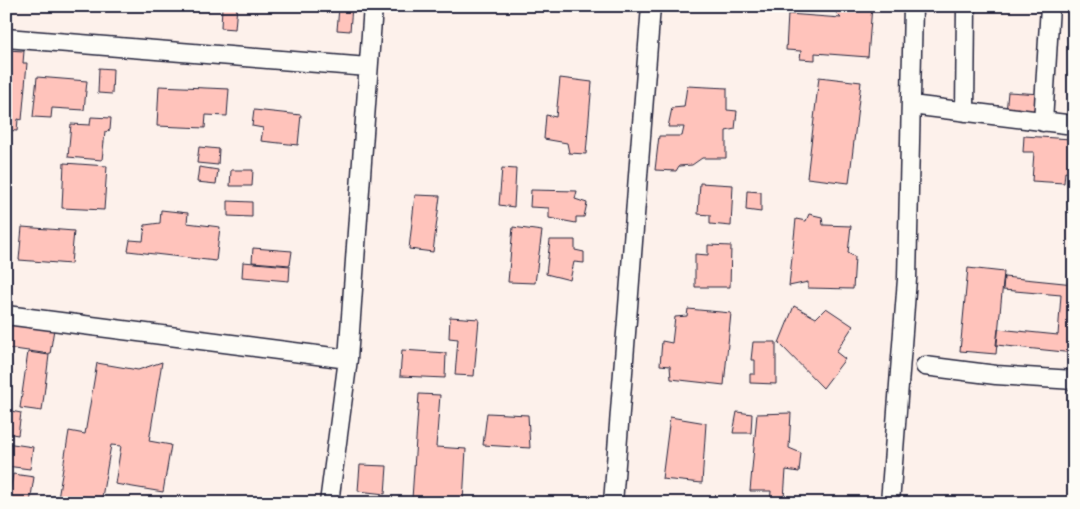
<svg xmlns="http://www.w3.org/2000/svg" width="1080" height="509" viewBox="0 0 1080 509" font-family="Caveat,sans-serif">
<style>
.building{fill:#ffc3bb;stroke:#22223b}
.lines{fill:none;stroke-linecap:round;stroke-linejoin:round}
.minor-casing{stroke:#22223b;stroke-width:21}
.minor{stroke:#fdfcf7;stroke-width:18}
</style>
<rect width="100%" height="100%" fill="#fdf1eb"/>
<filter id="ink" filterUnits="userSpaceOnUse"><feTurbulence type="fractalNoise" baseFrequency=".02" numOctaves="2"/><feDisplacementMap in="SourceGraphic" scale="10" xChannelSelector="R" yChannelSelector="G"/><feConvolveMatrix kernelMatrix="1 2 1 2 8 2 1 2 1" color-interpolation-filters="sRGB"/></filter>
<g filter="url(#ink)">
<path class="building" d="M 168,6 L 193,6 L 192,11 L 168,9 Z
M 222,6 L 237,6 L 235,29 L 221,28 Z
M 317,6 L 352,6 L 350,31 L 337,30 L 339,8 Z
M 829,6 L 872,6 L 868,57 L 815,53 L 815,60 L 800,59 L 801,51 L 786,50 L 788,14 L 841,18 Z
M 6,50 L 24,51 L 23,63 L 27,63 L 22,120 L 18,119 L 17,131 L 6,130 Z
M 99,68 L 113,69 L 112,94 L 98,93 Z
M 37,77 L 87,81 L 84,110 L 52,108 L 51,118 L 33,117 Z
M 819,77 L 861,82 L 849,183 L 807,178 Z
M 560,78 L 592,82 L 586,154 L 569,153 L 567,143 L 544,139 L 546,115 L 556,117 Z
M 159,86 L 229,89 L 227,116 L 206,115 L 205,128 L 157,126 Z
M 687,86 L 727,88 L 727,110 L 737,111 L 735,129 L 726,131 L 726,158 L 702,158 L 692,165 L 679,166 L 676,171 L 655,170 L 659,136 L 682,136 L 684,127 L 668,127 L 672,108 L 684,107 Z
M 1008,92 L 1041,94 L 1039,115 L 1006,113 Z
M 254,110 L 301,115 L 298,145 L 261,141 L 263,128 L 252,126 Z
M 91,117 L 111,118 L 110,130 L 105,132 L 102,160 L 68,157 L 71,124 L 90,125 Z
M 1024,136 L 1071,139 L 1069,173 L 1065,172 L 1064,183 L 1032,181 L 1034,152 L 1023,152 Z
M 199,147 L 219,149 L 218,165 L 197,163 Z
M 64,163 L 107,166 L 104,210 L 62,208 Z
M 199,167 L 218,170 L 216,184 L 197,182 Z
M 502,168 L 516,169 L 514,207 L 499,205 Z
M 231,170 L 253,170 L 252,186 L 230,186 Z
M 700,183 L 733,185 L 731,226 L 710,224 L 710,215 L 698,214 Z
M 531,190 L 577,191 L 575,199 L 587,203 L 584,217 L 576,217 L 576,223 L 549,218 L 549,208 L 530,207 Z
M 747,191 L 761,192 L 761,212 L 746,210 Z
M 415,195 L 440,196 L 433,252 L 409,249 Z
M 228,201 L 252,202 L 252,217 L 228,216 Z
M 161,210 L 188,213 L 187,223 L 220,227 L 216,261 L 128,251 L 130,240 L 143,241 L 145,225 L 160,223 Z
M 809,214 L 822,217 L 823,225 L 851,226 L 848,253 L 855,257 L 853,289 L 808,288 L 808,282 L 789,286 L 796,219 L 806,221 Z
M 22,227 L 74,231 L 71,264 L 19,260 Z
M 513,227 L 542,231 L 535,283 L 508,282 Z
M 550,240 L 575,240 L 575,250 L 584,252 L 584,263 L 574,262 L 570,280 L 546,274 Z
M 708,245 L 731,246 L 730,287 L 695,287 L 695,254 L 708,255 Z
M 253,248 L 292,251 L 290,265 L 252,262 Z
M 243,262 L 290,266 L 289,281 L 242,277 Z
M 968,268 L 1004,272 L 996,354 L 960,351 Z
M 1004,277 L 1074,284 L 1074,353 L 996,345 L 998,329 L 1058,335 L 1061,295 L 1003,290 Z
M 794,306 L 816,318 L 826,308 L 853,326 L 836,352 L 845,359 L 823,388 L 779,343 Z
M 688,309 L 731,313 L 724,385 L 671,379 L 670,366 L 660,365 L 662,341 L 672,343 L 675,317 L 687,316 Z
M 450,317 L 479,319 L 474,376 L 455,375 L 458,339 L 449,338 Z
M 11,323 L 54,329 L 50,354 L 7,348 Z
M 753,342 L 776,342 L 776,384 L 750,383 L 750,374 L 755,374 L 755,360 L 751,360 Z
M 402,350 L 446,353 L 445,378 L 400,376 Z
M 28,352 L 49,355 L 42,411 L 20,408 Z
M 162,362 L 149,441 L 171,445 L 163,492 L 115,484 L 121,446 L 111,445 L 101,503 L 83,503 L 58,499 L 69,431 L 85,434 L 97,363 L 138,370 Z
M 419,394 L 440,395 L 436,447 L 466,449 L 463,502 L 412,499 Z
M 6,410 L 21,413 L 18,435 L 6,433 Z
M 737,412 L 752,414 L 751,433 L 733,433 Z
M 487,413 L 528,415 L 530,448 L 483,445 Z
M 791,413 L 789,448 L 801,453 L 799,472 L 786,470 L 784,498 L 796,503 L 770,503 L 771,491 L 750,491 L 757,414 Z
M 670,417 L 706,423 L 702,483 L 662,479 Z
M 6,443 L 33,447 L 30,469 L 6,466 Z
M 360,465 L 387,466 L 385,494 L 358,491 Z
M 13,474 L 34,477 L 30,503 L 8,503 Z"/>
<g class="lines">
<defs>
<path id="minor" d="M 6,38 L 368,67
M 911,105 L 1074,125
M 965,112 L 966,6
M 1043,122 L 1050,6
M 6,315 L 348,359
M 925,366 L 996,375 L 1074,380
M 329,503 L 348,359 L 373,6
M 613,503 L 651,6
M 890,503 L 907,279 L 913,6"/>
</defs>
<use href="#minor" class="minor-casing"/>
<use href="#minor" class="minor"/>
</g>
</g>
<rect width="1080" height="509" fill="none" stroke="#fdfcf7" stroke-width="25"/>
<rect x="12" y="12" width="1055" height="484" fill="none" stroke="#22223b" stroke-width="2" filter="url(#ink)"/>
</svg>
